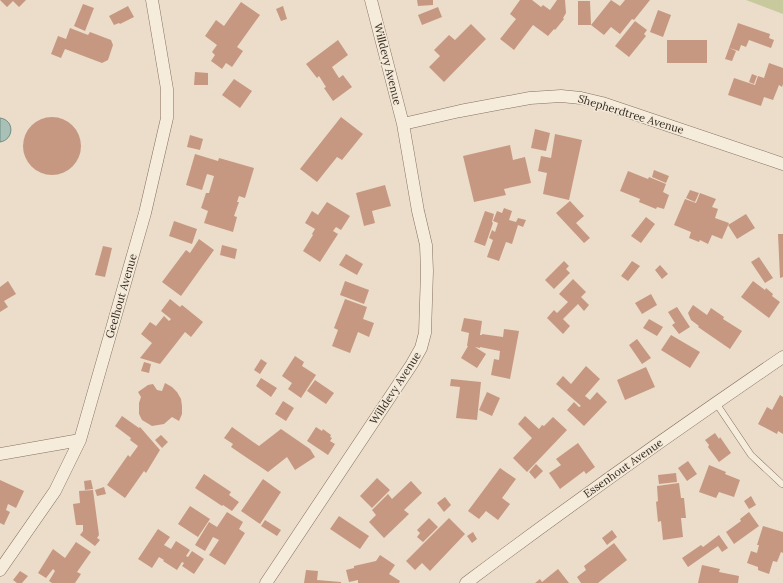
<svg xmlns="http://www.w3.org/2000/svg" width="783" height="583" viewBox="0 0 783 583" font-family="Lora,serif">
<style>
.green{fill:#c8c99d}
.water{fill:#a9c0b7;stroke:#708e83}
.building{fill:#c69882}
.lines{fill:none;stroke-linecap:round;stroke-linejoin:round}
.lane-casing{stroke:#86705f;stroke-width:7}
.street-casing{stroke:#86705f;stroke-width:13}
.lane{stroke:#f6ecdc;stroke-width:6}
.street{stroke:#f6ecdc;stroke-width:12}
.labels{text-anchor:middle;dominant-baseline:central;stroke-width:3;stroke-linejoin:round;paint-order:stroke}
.street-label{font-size:11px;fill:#382a21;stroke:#f3e9d8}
</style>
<rect width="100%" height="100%" fill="#ebddc9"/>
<path class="green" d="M 746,0 L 783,0 L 783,14 Z"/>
<path class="water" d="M 0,118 C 15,120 14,140 0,142 Z"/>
<path class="building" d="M 0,0 L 26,0 L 19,7 L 13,1 L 7,7 Z
M 417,0 L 433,0 L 433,5 L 418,6 Z
M 520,0 L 532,0 L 541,7 L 543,5 L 550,10 L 557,0 L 565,0 L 566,13 L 563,18 L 564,19 L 555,30 L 554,29 L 548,36 L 533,25 L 514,50 L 500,39 L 516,19 L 510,14 Z
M 611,0 L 620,6 L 625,0 L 650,0 L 634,20 L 632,19 L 620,34 L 611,27 L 604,35 L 591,25 Z
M 578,1 L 590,1 L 591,25 L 578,25 Z
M 241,2 L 260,15 L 237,47 L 243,51 L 232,67 L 226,63 L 222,69 L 211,61 L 215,55 L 212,52 L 217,45 L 205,36 L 216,20 L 224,26 Z
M 83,4 L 94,8 L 85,31 L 74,26 Z
M 128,6 L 134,17 L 120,24 L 119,23 L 114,25 L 109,16 Z
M 283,6 L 287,19 L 281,21 L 276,9 Z
M 438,7 L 442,17 L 422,25 L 418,15 Z
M 658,10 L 671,15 L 663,37 L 650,32 Z
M 635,21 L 647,30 L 644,34 L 646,36 L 629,57 L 615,46 Z
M 738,23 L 770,34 L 769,38 L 774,40 L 771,48 L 749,40 L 746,47 L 741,45 L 739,51 L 729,48 Z
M 471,24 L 486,39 L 444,82 L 429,67 L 440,56 L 434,50 L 449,35 L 455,40 Z
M 70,28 L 88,35 L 90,32 L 111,40 L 113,45 L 108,60 L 102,63 L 65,49 L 61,58 L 51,54 L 58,36 L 66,39 Z
M 338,40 L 348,55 L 332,67 L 339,78 L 343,75 L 352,87 L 333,101 L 324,88 L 326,87 L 319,76 L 317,78 L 306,64 Z
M 667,40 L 707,40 L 707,63 L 667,63 Z
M 729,48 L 736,51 L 732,61 L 725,59 Z
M 769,63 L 783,68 L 783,84 L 782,87 L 779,85 L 773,100 L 764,97 L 761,106 L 728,95 L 734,78 L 755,85 L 758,76 L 764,78 Z
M 195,72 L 208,73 L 208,85 L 194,85 Z
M 752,74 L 757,76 L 754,84 L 749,82 Z
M 234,79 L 252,91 L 240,108 L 222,95 Z
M23 146a29 29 0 1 1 58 0a29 29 0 1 1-58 0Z
M 341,117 L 363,134 L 342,160 L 337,157 L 317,182 L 300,169 Z
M 535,129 L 550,133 L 546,151 L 531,148 Z
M 555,134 L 582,140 L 569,200 L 543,194 L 547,173 L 538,171 L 541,156 L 551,158 Z
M 190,135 L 203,139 L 200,150 L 187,147 Z
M 510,145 L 513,160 L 525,157 L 531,183 L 504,189 L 506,195 L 474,202 L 463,156 Z
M 195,154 L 218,161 L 219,158 L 254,168 L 245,198 L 239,196 L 237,202 L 239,202 L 234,216 L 237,217 L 233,232 L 204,223 L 208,211 L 201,208 L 206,193 L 209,193 L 214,176 L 207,174 L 202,190 L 186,185 Z
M 654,170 L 669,176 L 666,183 L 652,177 Z
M 628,171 L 648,179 L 649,177 L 666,184 L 663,192 L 669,195 L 664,209 L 657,207 L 656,209 L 639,202 L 640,199 L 620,191 Z
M 385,185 L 391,206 L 372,211 L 375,223 L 364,226 L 356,193 Z
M 690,190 L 699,193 L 695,202 L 686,198 Z
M 700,193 L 716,199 L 712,207 L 718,209 L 715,218 L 729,223 L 722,239 L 712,235 L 708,244 L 700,240 L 699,242 L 689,238 L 691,232 L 674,225 L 685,199 L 696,203 Z
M 570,201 L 584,216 L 576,223 L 590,238 L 584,243 L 556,213 Z
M 327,202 L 350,216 L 341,230 L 336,227 L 333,231 L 338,234 L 320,262 L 303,251 L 313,235 L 312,234 L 315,229 L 305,223 L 312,211 L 318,215 Z
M 504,208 L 512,211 L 509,220 L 516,222 L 518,218 L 526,220 L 523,227 L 518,225 L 512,244 L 506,242 L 499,261 L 487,257 L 493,240 L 489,238 L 492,230 L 495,232 L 498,223 L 493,221 L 497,211 L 502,213 Z
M 485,211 L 494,214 L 492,222 L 493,223 L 485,246 L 474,242 Z
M 746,214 L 755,228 L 737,239 L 728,225 Z
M 646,217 L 655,224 L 641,243 L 631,236 Z
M 174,221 L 197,229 L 192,244 L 169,236 Z
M 778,234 L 783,234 L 783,277 L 780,278 Z
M 199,239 L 214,250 L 181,296 L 162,282 L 186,250 L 190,253 Z
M 222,245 L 237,249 L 235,259 L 220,255 Z
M 103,246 L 112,248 L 105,277 L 95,275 Z
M 346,254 L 363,264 L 357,275 L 339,265 Z
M 759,257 L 773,278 L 765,283 L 751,262 Z
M 564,261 L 569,266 L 566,269 L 570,273 L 554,289 L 545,280 Z
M 632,261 L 640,266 L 628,281 L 621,276 Z
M 660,265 L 668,274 L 662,279 L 655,270 Z
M 573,279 L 586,292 L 581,297 L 589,305 L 584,311 L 578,304 L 563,319 L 570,326 L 563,334 L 547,318 L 554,310 L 557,313 L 568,302 L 559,294 Z
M 8,281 L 16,294 L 4,301 L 8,307 L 0,312 L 0,287 Z
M 345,281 L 369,290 L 364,304 L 340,295 Z
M 753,281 L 765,290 L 766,288 L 773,294 L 772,296 L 780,302 L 769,318 L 741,297 Z
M 651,294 L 657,305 L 642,314 L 635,303 Z
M 170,299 L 180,307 L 182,305 L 203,322 L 191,337 L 185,332 L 160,364 L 140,358 L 152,343 L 141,334 L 150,322 L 156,326 L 164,316 L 169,321 L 171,319 L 161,311 Z
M 345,299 L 367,307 L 363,319 L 374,323 L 369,337 L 358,332 L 350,353 L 332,346 L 338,330 L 334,328 Z
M 693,305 L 707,315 L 711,308 L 724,317 L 723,319 L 742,331 L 730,349 L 698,327 L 699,326 L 691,320 L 688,313 Z
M 677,307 L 690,327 L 679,334 L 672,325 L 675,323 L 668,312 Z
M 464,318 L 482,321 L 480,335 L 482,335 L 482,334 L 503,337 L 504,329 L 519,331 L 510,379 L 491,375 L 494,359 L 499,360 L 500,351 L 480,347 L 480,348 L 475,347 L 486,354 L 477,368 L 461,358 L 468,346 L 467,346 L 469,333 L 461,331 Z
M 649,319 L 663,327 L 657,336 L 643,328 Z
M 671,335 L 700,352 L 690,368 L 661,350 Z
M 637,339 L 651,358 L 642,364 L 629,345 Z
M 295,356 L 304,362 L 302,366 L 316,375 L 301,398 L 288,389 L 292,383 L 282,376 Z
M 261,359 L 267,363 L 260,374 L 254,370 Z
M 144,362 L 151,364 L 149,373 L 141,371 Z
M 586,366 L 600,379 L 585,396 L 590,400 L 597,392 L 607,402 L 584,426 L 567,410 L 574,402 L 579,407 L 581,406 L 556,384 L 563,376 L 571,384 Z
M 646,367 L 655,387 L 625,400 L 617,380 Z
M 261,378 L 277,388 L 271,397 L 256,386 Z
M 451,379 L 481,382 L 477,420 L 456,418 L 460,387 L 450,386 Z
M 315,380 L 334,393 L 326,404 L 307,391 Z
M 165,383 L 172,387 L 177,392 L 181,399 L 182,406 L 182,414 L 179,421 L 172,417 L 164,424 L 152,426 L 142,420 L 139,414 L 139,403 L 141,397 L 138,392 L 148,385 L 153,384 L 157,390 L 162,391 Z
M 487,392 L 500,398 L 492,416 L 479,410 Z
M 780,395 L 783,397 L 783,434 L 778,431 L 777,434 L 758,424 L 767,407 L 772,410 Z
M 283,401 L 294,408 L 286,421 L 275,414 Z
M 122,416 L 139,428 L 140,427 L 160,450 L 146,473 L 144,471 L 125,498 L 107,485 L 128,455 L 130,457 L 138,446 L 130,440 L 131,438 L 115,426 Z
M 525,416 L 539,429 L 542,425 L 544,426 L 553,417 L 567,430 L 527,472 L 513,458 L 532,438 L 518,424 Z
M 232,427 L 259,446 L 281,429 L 310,449 L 315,457 L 295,470 L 287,457 L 268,472 L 231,447 L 233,444 L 224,438 Z
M 316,427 L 322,431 L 323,429 L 331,435 L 330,437 L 332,438 L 330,441 L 335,444 L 328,455 L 307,441 Z
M 715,433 L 719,439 L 720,437 L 731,453 L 719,462 L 708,447 L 709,445 L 705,440 Z
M 161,435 L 168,442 L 162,448 L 155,440 Z
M 578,443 L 595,467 L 586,474 L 584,471 L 560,489 L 549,473 L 561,465 L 556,459 Z
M 688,461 L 697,474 L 687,481 L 678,468 Z
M 536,464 L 543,471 L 535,479 L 529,472 Z
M 709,465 L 726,472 L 725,474 L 740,480 L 734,497 L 719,492 L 716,498 L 699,492 Z
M 500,468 L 516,479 L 502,498 L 510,504 L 498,520 L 486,511 L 479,519 L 468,511 Z
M 676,473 L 677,482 L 659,484 L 658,475 Z
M 204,474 L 231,492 L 229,495 L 239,502 L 232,511 L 223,505 L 222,506 L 195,488 Z
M 377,478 L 390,490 L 372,508 L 360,496 Z
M 263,479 L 281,492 L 260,524 L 241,511 Z
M 0,480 L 24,491 L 16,508 L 8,504 L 6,510 L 10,512 L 4,525 L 0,523 Z
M 91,480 L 93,489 L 85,490 L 84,481 Z
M 411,481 L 422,493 L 404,510 L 409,514 L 384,538 L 369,522 L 376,515 L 372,510 L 388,494 L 392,499 Z
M 679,483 L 681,498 L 684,498 L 686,518 L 681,518 L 683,537 L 663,540 L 661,521 L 658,522 L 656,502 L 658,501 L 657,486 Z
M 104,487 L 106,494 L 97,496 L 95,490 Z
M 93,490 L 99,535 L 97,538 L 100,540 L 95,546 L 80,535 L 83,531 L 83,525 L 76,525 L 73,504 L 80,503 L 79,491 Z
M 751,496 L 756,505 L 749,509 L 744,501 Z
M 445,497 L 451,505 L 444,512 L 437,503 Z
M 190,506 L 210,519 L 198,537 L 178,524 Z
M 227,512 L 243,522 L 239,529 L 245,533 L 225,565 L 209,555 L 219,540 L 213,537 L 205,551 L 195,545 L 209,522 L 217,527 Z
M 749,512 L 759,526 L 734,544 L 726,532 L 741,521 L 740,519 Z
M 339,516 L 369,536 L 360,549 L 330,529 Z
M 429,518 L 438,527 L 423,542 L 417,537 L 420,533 L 417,530 Z
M 449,518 L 465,534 L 430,571 L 422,563 L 415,570 L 406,561 Z
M 265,520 L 281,530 L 277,536 L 261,526 Z
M 763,526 L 783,532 L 783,553 L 781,552 L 777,562 L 773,561 L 769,574 L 758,570 L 758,567 L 747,563 L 751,551 L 757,553 L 759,545 L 757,545 Z
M 158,529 L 170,537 L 164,545 L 171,549 L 176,541 L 190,550 L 186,556 L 188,557 L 192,551 L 204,559 L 194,574 L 182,566 L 184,563 L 182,562 L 177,570 L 163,561 L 164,560 L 159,557 L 152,568 L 138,559 Z
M 612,530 L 617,537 L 607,545 L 602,538 Z
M 473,532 L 477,539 L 472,543 L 467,536 Z
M 719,535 L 728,548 L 722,552 L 718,546 L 688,567 L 682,558 L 701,545 L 703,547 Z
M 76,542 L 91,552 L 77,572 L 81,574 L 75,583 L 52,583 L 49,581 L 55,571 L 53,569 L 46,578 L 38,573 L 53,549 L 65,558 Z
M 614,543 L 627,560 L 598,583 L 581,583 L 577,577 L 586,570 L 584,566 Z
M 380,555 L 395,565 L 389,574 L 400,581 L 399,583 L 358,583 L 358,580 L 349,582 L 346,570 L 354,568 L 354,566 L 376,561 Z
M 702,565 L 720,569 L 719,572 L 739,576 L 738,583 L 698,583 Z
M 558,569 L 569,583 L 535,583 L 540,579 L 542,582 Z
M 306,570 L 318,571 L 317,580 L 341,582 L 341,583 L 304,583 Z
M 20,571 L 28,576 L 22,583 L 17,583 L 13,580 Z"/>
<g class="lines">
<defs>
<path id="lane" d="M 716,403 L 751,455 L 782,484"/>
<path id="street" d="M 403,124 L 460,111 L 530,98 L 561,96 L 581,98 L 602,103 L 783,164
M 0,454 L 80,440
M 0,570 L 55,491 L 80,440 L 145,213 L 167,118 L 167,89 L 152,0
M 266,583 L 412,364 L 421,348 L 425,333 L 427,271 L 426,245 L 418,211 L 403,124 L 371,0
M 466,583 C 570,505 676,430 783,357"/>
</defs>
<use href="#lane" class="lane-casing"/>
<use href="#street" class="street-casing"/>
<use href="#lane" class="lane"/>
<use href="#street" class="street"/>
</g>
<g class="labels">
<g class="street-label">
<text transform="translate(388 64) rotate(76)">Willdevy Avenue</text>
<text transform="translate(631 114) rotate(17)">Shepherdtree Avenue</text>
<text transform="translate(121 296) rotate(-74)">Geelhout Avenue</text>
<text transform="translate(395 388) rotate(-57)">Willdevy Avenue</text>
<text transform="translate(623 468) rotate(-35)">Essenhout Avenue</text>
</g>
</g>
</svg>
